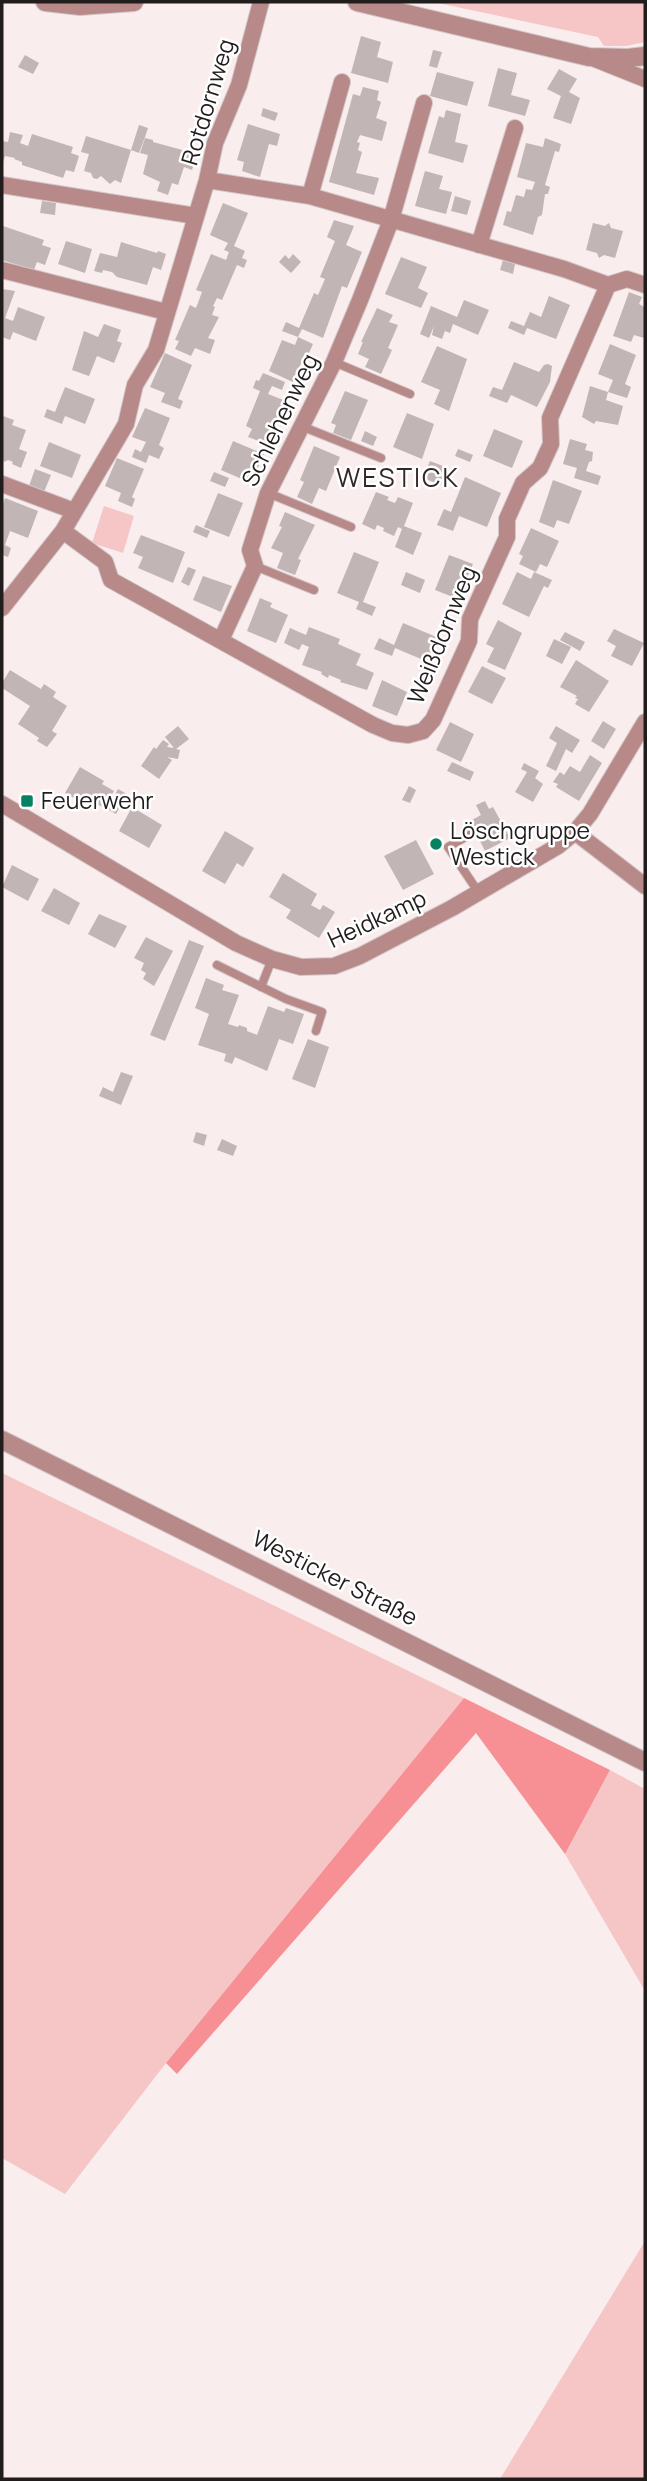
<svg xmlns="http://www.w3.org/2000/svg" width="647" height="2481" viewBox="0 0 647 2481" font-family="Manrope,sans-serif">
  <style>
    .green { fill: #f6c6c6 }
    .forest { fill: #f69094 }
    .building { fill: #c1b5b5 }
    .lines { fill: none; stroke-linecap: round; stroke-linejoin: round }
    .service-casing { stroke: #d3c8c8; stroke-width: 10 }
    .minor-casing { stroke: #d3c8c8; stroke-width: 18 }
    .tertiary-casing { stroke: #d3c8c8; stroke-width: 20 }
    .service { stroke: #b78989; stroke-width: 8 }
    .minor { stroke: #b78989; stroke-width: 16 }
    .tertiary { stroke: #b78989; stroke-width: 18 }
    .poi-dot { fill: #068263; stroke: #fefefe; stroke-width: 2.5 }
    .labels { text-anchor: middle; stroke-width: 5; stroke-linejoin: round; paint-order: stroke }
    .street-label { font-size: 23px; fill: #211d1d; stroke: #fefefe }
    .poi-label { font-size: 23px; fill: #211d1d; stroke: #fefefe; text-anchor: start }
    .quarter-label { font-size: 26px; letter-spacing: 2px; fill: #312727; stroke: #fefefe }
  </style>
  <rect width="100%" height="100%" fill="#faeded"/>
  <!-- green -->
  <path class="green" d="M433,2H645V42L626,46H604L598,37Z
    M104,506L134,516L123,553L92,543Z
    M2,1473L464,1698L166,2063L65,2194L2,2158Z
    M610,1770L645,1789V1991L565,1854Z
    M645,2241V2479H500Z"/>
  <!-- forest -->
  <path class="forest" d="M464,1698L610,1770L565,1854L476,1733L177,2074L166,2063Z"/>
  <!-- building -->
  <path class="building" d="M361,36L381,42L377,57L393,62L388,83L351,73Z
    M433,50L442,52L437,68L429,66Z
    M25,55L39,63L33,74L18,67Z
    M498,68L517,73L511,95L530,100L525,116L488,106Z
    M559,69L577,79L569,92L580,98L571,124L553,118L561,96L547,89Z
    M437,72L474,82L467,106L430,96Z
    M363,87L379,91L377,100L381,102L376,118L387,122L382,141L360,135L357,142L360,143L358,150L362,152L356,173L379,178L374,195L329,182L353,94L360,96Z
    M263,108L278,113L275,121L261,116Z
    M446,110L461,114L455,142L468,145L463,163L428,153L439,116L444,118Z
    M248,124L280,134L277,146L269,144L260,177L242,171L244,162L237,160Z
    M139,125L148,128L145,137L139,153L131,150L121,183L115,180L110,184L101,176L97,179L93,178L91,173L84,171L89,154L81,152L86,136L131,150Z
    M10,132L23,135L20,143L28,146L32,134L73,147L71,153L79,156L74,172L66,170L63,178L22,165V162L14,159L15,158L5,156L2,165V141L8,142Z
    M145,138L153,140V142L197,154L192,170L184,167L178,185L172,183L168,195L157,191L160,182L143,174L148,155L140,153Z
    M545,138L561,144L559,152L555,151L545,185L550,187L548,194H545L542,215L538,217L533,235L503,225L507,211L511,212L516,195L524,197L526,189L532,190L535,182L517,177L526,143L543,147Z
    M425,171L443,176L439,189L452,192L446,214L415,206Z
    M455,196L471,201L467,215L451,211Z
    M42,201L56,203L55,215L40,213Z
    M223,203L248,213L234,246L245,251L242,258L247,260L244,268L237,265L222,300L217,298L213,306L215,307L212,315L219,317L208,338L215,340L210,354L195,348L191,356L175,349L179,341L175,340L190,305L196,308L202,292L196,290L211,254L226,260L229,252L224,250L228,243L210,235Z
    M334,220L354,226L346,245L362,252L347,288L342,286L323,338L302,329L298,337L282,331L286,322L299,328L314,293L318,295L325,279L320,277L335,241L327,237Z
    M593,223L605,226L609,223L611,228L623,231L615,258L604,255L599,258L597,253L586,250Z
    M3,226L44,240L42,245L51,248L45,265L37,262L34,270L2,260Z
    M66,241L92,249L85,273L58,264Z
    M121,242L157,253L158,251L166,254L161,270L153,267L147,285L117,277L112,272L103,270L102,273L94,271L100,253L117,257Z
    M293,254L301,262L291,273L279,262L285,255L289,259Z
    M401,257L427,267L418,288L428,293L421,308L385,294Z
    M503,260L515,264L513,274L500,270Z
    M2,289L15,291L5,318L13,321L18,307L45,317L36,341L13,332L10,340L2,337Z
    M629,292L642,297L639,304L645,307V337L644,338L634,335L631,342L613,336Z
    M549,296L570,305L556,339L527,328L524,335L508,328L511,321L524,326L530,312L541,317Z
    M464,300L489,310L478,335L453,324L450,333L445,331L442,339L432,335L434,326L429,338L420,334L431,306L457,317Z
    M377,308L393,315L389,322L398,325L388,348L392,350L381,374L365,367L369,359L358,354L363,342H361Z
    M104,324L121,330L117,341L122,343L114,363L97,356L89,376L72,370L84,331L98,337Z
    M298,337L313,344L306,360L303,359L293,382L269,371L282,340L295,345Z
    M610,344L636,355L625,384L631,387L627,398L608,392L606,400L623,406L618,425L596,421L594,424L582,417L590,386L608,392L613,380L598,374Z
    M437,346L467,359L449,411L434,404L440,390L421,382Z
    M165,353L192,365L178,399L183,401L180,409L161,402L165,393L150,387Z
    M514,362L539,372L544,365L548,364L552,366L550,382L537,407L511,395L507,403L489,396L493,387L502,390Z
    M263,373L285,382L282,390L272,386L268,394L286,401L271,437L267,435L264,443L248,437L252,429L246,426L260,391L253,388L256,380L259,381Z
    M65,387L95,399L85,424L65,416L62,424L44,417L47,409L55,412Z
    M345,391L368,400L351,440L333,433L336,425L331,423Z
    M145,408L170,418L159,445L164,448L159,459L149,455L146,463L132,457L135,449L141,452L146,442L132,437Z
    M407,413L434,424L422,459L393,447Z
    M3,416L14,420L12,425L26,430L19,449L27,452L21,468L12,464L13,462L8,460L4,462L2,458Z
    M494,429L523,441L512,468L483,456Z
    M365,431L377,437L373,446L361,441Z
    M570,439L587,444L585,450L593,452L592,461L589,462L586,471L601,476L598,485L574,478L577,468L563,464Z
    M233,441L264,454L251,483L221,470Z
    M49,442L81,455L72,478L40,466Z
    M314,446L340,457L326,491L319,488L312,504L297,497L304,482L300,480Z
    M458,449L473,455L470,462L455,456Z
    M117,458L144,469L132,497L135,499L132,507L118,501L121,493L105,486Z
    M430,461L448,468L441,485L423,478Z
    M35,469L51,475L44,492L29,486Z
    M214,472L229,478L225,487L210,481Z
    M465,477L501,493L487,527L459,516L453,531L437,525L444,509L451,512Z
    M553,480L582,491L569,524L557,520L554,528L539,522Z
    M376,492L389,497L387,500L395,503L398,497L413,503L404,526L422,533L413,555L395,547L402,529L398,527L394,536L383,531L384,528L377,525L375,530L362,524Z
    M218,493L243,503L229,537L204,527Z
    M5,498L38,511L28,538L10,531L5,545L11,548L8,557L2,555V506Z
    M285,512L315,525L298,559L301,560L295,575L277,568L283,553L271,548L282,527L279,526Z
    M196,525L210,531L207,538L193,532Z
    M531,528L559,541L547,567L540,564L536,572L519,564L523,556L519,554Z
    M141,535L185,552L173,583L138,568L143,557L133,553Z
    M354,552L379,562L363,602L376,607L372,616L356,609L359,602L337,593Z
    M449,555L473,564L458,599L435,590Z
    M188,567L196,570L189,586L181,582Z
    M406,572L425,580L420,593L401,585Z
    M517,572L531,579L534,572L552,580L548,588L544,586L529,617L502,604Z
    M203,576L232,586L221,612L193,600Z
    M260,598L272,603L270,607L288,615L276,643L247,631Z
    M498,620L522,633L505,670L487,662L494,648L486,644Z
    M403,623L439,638L428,662L395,648L392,656L374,649L379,638L394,645Z
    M309,627L340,639L338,644L361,654L356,665L374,673L367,690L340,682L341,680L329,675L328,678L321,674L322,672L302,665L309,647L302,644L299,650L284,643L290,628L306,635Z
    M614,629L644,643L632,666L611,656L616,646L607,641Z
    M565,632L585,642L580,651L560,640Z
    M554,639L571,647L562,664L546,656Z
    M576,660L609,681L589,712L575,704L578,699L575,698L577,696L560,687Z
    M482,666L506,678L492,704L468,692Z
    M10,670L41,689L44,684L56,692L53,697L67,706L52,731L57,734L47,747L37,741L39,738L18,724L30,706L2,688V683Z
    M382,680L407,692L397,716L372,706Z
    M603,721L616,729L604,749L591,741Z
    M450,722L474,734L461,762L436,750Z
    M178,726L189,739L176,749L180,750L178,759L167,757L172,760L159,779L141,766L154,747L156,749L163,740L169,744L167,747L174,748L165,737Z
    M556,726L580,740L572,753L566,749L556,771L546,766L557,743L549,738Z
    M590,755L602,763L579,801L556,787L558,784L553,782L560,772L564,775L570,766L580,772Z
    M452,762L474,772L470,781L447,771Z
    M524,763L539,771L535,778L543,784L533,802L515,792L527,772L521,769Z
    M80,767L104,781L102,784L114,791L104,808L92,801L89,807L65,793Z
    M409,786L416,790L410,803L402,800Z
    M118,789L127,794L116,814L107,809Z
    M485,801L489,809L493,807L510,838L485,851L470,821L481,815L476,805Z
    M132,807L162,825L149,848L119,831Z
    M225,831L254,848L243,867L237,863L225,884L202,871Z
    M416,840L434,874L403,890L384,856Z
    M12,865L39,879L28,901L2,887Z
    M283,873L317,894L311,905L320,910L323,905L335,912L319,938L286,918L291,910L269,897Z
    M54,888L80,903L69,925L41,911Z
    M99,914L127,926L115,948L88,934Z
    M146,937L173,951L154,986L143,979L146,973L141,970L144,963L134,958Z
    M189,940L204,946L165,1041L150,1035Z
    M206,978L224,985L222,990L239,995L228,1024L238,1027L239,1025L247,1028V1031L257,1035L268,1006L284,1012L286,1008L304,1014L293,1044L279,1039L267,1071L235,1057L232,1064L224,1061L226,1054L198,1045L209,1014L195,1008Z
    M308,1039L329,1047L315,1088L292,1079Z
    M121,1072L133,1076L121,1105L99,1096L103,1087L113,1092Z
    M196,1132L207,1135L204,1146L193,1142Z
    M222,1139L237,1146L233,1156L217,1150Z"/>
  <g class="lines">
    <defs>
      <path id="service" d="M334,362L410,394
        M301,426L381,458
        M268,493L351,527
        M255,566L314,590
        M471,834L448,847L479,893
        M217,965L286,999L322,1012L316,1031
        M261,987L272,959"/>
      <path id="minor" d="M595,59L645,79
        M2,185L196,216
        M310,196L342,82
        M479,245L515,128
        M2,270L166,312
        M608,285L627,279L645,285
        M2,484L74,511
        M63,531L105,562L111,580L373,725L392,733L408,735L423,731L433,720L469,641L470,619L507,537V519L523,483L540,468L551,444L550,418L608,285L564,269L310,196L207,180
        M2,608L63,531L126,424L135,385L156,350L207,180L215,143L239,85L261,2
        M221,640L255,566L250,550L268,493L334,362L360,300L391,220L424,103
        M2,804L236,943L272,959L301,967L334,966L360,956L452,908L558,846L575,832L590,814L645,722
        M575,832L645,886"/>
      <path id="tertiary" d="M45,2L80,6L134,2
        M357,2L589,57L628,58L645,56
        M2,1440L645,1762"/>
    </defs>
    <!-- service casing -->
    <use href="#service" class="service-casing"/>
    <!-- minor casing -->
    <use href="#minor" class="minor-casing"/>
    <!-- tertiary casing -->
    <use href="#tertiary" class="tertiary-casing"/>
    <!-- service -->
    <use href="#service" class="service"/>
    <!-- minor -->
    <use href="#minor" class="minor"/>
    <!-- tertiary -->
    <use href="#tertiary" class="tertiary"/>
  </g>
  <!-- markers -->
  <g class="poi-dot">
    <rect x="20" y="794" width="14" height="14" rx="3.5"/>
    <circle cx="436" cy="844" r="7"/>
  </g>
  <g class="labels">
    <!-- street labels -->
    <g class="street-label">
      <text transform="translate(208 102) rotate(-73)" y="8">Rotdornweg</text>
      <text transform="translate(280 420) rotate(-64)" y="8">Schlehenweg</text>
      <text transform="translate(442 635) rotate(-68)" y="8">Weißdornweg</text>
      <text transform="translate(377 919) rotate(-25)" y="8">Heidkamp</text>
      <text transform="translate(335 1578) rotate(27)" y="8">Westicker Straße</text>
    </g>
    <!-- poi labels -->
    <g class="poi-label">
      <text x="41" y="809">Feuerwehr</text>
      <text x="450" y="839">Löschgruppe<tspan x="450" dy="26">Westick</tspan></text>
    </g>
    <!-- quarter labels -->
    <g class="quarter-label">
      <text x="398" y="487">WESTICK</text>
    </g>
  </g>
  <!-- border -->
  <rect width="647" height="2481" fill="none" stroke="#211d1d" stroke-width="7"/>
</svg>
